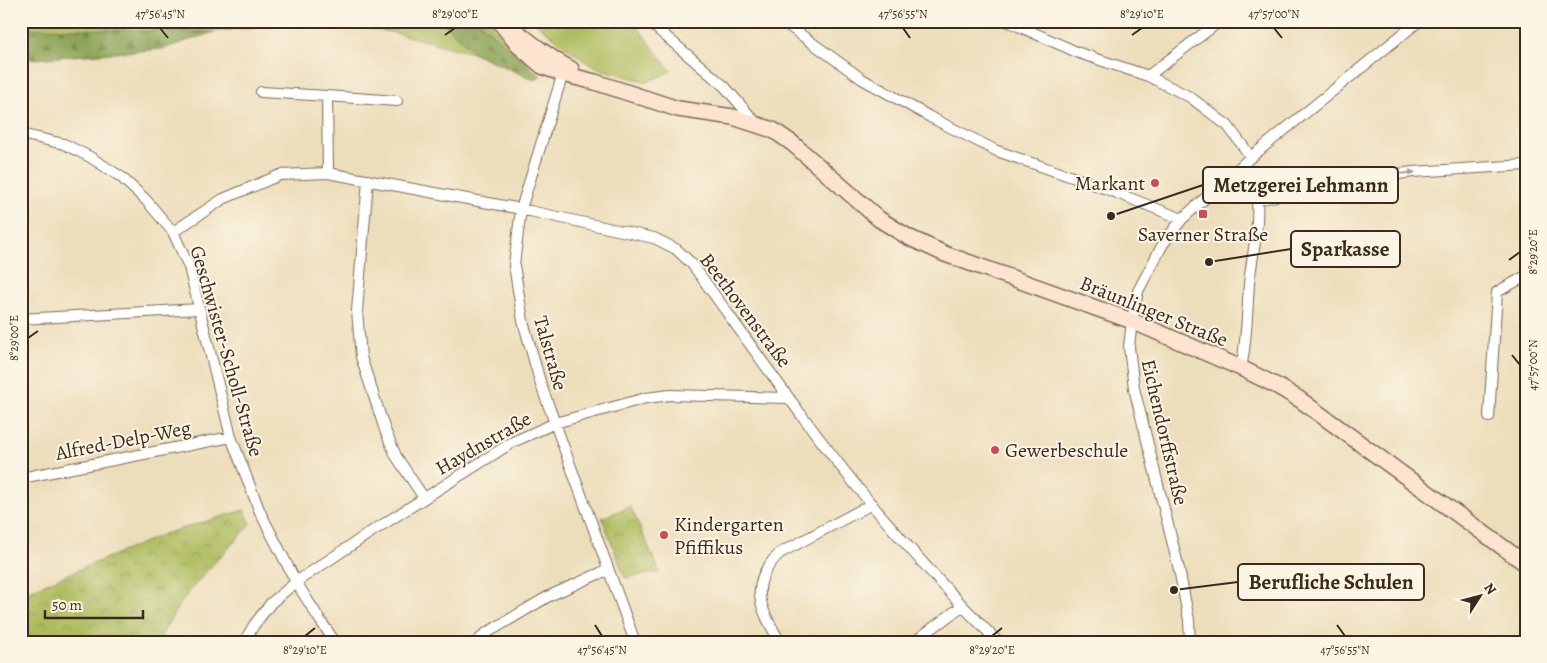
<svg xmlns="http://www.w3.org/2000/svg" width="1547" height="663" viewBox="0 0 1547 663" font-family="Alegreya,serif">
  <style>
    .grass { fill: #adbb5d; stroke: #74723e }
    .forest { fill: url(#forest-firs); stroke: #626639 }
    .park { fill: url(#park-crowns); stroke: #74723e }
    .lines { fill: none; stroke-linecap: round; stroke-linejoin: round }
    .minor-casing { stroke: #796955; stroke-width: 12 }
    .secondary-casing { stroke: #796955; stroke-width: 18 }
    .minor { stroke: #fff; stroke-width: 10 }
    .secondary { stroke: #fde4d0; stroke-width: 15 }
    .oneway { fill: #a79f9a }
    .ticks { fill: none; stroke: #3b2a1e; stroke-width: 2 }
    .poi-dot { fill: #d1495b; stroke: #fcf5e5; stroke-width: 2 }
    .labels { text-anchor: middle; stroke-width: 4; stroke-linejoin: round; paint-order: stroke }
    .poi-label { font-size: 20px; fill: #3b2a1e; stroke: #fcf5e5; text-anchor: start }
    .street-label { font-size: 20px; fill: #3b2a1e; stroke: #fcf5e5 }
    .leader { fill: none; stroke: #3b2a1e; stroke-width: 2 }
    .callout-dot { fill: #3b2a1e; stroke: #fcf5e5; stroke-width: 2 }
    .callout { fill: #fcf5e5; stroke: #3b2a1e; stroke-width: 2 }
    .callout-label { font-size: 21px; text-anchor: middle; font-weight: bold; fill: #3b2a1e }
    .neatline { fill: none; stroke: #3b2a1e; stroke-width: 2 }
    .ticks-label { font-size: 12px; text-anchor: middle; fill: #3b2a1e }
  </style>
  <defs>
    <pattern id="forest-firs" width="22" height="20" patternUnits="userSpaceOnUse" patternTransform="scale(1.25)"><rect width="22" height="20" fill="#8aa354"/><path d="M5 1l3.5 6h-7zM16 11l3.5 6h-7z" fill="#728545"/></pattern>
    <pattern id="park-crowns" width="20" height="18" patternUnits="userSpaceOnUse" patternTransform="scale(1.25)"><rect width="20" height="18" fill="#adbb5d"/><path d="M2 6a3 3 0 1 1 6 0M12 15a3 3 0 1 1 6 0" fill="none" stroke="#8e984c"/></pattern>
  </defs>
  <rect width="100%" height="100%" fill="#fcf5e5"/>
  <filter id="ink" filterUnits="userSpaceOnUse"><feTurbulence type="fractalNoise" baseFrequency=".02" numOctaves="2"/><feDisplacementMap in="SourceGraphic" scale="10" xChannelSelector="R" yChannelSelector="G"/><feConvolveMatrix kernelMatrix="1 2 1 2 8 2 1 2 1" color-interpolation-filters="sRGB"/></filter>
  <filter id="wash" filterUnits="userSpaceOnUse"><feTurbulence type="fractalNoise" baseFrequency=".0096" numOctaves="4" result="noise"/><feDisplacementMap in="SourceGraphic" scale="20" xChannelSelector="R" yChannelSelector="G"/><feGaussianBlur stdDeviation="1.12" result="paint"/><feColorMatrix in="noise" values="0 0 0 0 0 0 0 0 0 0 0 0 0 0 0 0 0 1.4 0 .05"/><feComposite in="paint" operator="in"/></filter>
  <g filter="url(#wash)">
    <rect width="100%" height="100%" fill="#eddebb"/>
    <!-- grass -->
    <path class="grass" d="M21,21H305L214,32L21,28Z
      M322,21H441L476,54L391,32Z
      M478,21H488L502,37L528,60L526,64Z
      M533,21H633L671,71L647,82L600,69L583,60Z"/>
    <!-- forest -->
    <path class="forest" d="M441,21H478L541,76L534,80L476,54Z
      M21,28L214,32L163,49L21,60Z"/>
    <!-- park -->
    <path class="park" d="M630,506L660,572L625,578L602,518Z
      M244,510L251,524C218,560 178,596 159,642H21V594L164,534Z"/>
  </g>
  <g filter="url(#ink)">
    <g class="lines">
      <defs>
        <path id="minor" d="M648,21L725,87L756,123
          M782,21L862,79L930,117L997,151L1107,189L1182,219
          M1007,21L1079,53L1148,76L1190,97L1228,126L1251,157
          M564,70L521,209L514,265L523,321L541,385L635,642
          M1148,76L1220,21
          M261,92L327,96L328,173
          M327,96L397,101
          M21,134L64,144L90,157L121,177L146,200L173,232L189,267L231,437L260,512L296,582L320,620L335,642
          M368,180L357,311L361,357L385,430L396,456L424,498
          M1225,181L1257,200L1343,182L1413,172L1526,165
          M173,232L223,199L280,175L328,173L516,208L654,238L676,249L692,264C751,345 808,428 872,505C912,552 954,598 998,642
          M21,319L199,309
          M1241,368C1247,340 1247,312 1249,284C1252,256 1259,229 1257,200
          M1489,417L1497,292L1522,278H1526
          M21,478L231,437
          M244,642L254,625L271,603L296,582L371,532L513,442L555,423L646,398L670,395L789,398
          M477,642L485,634L549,596L607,570
          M780,642C760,608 747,584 780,553L872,504
          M914,642L962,606
          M1190,642L1189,620L1179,569L1134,388L1129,347L1132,321L1138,291L1163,244L1182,219L1251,157L1419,21
          M1524,642L1526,641"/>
        <path id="secondary" d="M499,21L518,45L542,66L563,74L595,82L678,109L733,117L773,130L792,143L879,219L908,237L945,254L1132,321L1241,368L1279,387L1299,399L1526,564
          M512,28C531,43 550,58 571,69"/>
      </defs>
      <!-- minor casing -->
      <use href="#minor" class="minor-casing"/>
      <!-- secondary casing -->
      <use href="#secondary" class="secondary-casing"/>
      <!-- minor -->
      <use href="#minor" class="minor"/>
      <!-- secondary -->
      <use href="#secondary" class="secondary"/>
    </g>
    <!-- one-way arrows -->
    <defs><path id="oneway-solid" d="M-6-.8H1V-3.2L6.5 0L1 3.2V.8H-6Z" transform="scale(1.25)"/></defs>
    <use class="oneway" href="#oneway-solid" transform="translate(1408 173) rotate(-7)"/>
  </g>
  <!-- ticks -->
  <path class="ticks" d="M160,28L168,38M903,28L910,38M1274,28L1282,38M445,35L455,28M1132,35L1142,28M1509,260L1520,252M28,338L38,331M1512,355L1520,365M595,625L602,636M1337,625L1345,636M305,636L315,628M992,636L1002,628"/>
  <!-- markers -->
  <g class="poi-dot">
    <circle cx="1155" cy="183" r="5"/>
    <rect x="1198" y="209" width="10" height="10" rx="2.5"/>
    <circle cx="995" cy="450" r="5"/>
    <circle cx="664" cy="535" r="5"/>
  </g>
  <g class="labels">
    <!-- poi labels -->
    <g class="poi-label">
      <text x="1145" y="190" text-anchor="end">Markant</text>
      <text x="1203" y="241" text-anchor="middle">Saverner Straße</text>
      <text x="1005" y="457">Gewerbeschule</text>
      <text x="674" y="531">Kindergarten<tspan x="674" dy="23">Pfiffikus</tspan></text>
    </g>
    <!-- street labels -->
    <g class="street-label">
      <text transform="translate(746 310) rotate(53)" y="7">Beethovenstraße</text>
      <text transform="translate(1154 311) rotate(22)" y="7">Bräunlinger Straße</text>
      <text transform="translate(227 351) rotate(74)" y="7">Geschwister-Scholl-Straße</text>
      <text transform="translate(551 353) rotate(74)" y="7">Talstraße</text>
      <text transform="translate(1165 432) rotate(77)" y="7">Eichendorffstraße</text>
      <text transform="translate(123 440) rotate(-11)" y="7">Alfred-Delp-Weg</text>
      <text transform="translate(483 443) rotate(-30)" y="7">Haydnstraße</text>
    </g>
  </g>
  <!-- callouts -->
  <path class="leader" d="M1111 216L1203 185M1209 262L1291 249M1174 590L1238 582"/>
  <g class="callout-dot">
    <circle cx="1111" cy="216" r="5"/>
    <circle cx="1209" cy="262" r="5"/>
    <circle cx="1174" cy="590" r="5"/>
  </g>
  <g class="callout">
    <rect x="1203" y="167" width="195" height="36" rx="5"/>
    <rect x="1291" y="231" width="109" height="36" rx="5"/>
    <rect x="1238" y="564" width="186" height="36" rx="5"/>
  </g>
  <g class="callout-label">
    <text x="1301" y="192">Metzgerei Lehmann</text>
    <text x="1345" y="256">Sparkasse</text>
    <text x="1331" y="589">Berufliche Schulen</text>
  </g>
  <!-- margin -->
  <rect width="1547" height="663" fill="none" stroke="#fcf5e5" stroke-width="55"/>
  <!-- north arrow -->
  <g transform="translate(1480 596) rotate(54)" stroke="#fcf5e5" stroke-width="4" paint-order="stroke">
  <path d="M0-4L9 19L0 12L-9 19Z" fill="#3b2a1e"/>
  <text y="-8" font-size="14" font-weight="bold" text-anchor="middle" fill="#3b2a1e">N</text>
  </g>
  <!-- scale -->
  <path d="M45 610v8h98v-8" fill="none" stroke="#3b2a1e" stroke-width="2.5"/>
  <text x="52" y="610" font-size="15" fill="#3b2a1e" stroke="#fcf5e5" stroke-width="4" paint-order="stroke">50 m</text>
  <rect x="28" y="28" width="1492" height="608" class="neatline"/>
  <g class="ticks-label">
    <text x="160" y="18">47°56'45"N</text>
    <text x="455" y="18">8°29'00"E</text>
    <text x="903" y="18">47°56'55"N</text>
    <text x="1142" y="18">8°29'10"E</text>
    <text x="1274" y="18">47°57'00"N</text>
    <text transform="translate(1533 252) rotate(-90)" y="4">8°29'20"E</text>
    <text transform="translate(14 338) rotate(-90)" y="4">8°29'00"E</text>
    <text transform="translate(1533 365) rotate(-90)" y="4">47°57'00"N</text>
    <text x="305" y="654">8°29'10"E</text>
    <text x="602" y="654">47°56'45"N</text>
    <text x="992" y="654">8°29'20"E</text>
    <text x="1345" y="654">47°56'55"N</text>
  </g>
</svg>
